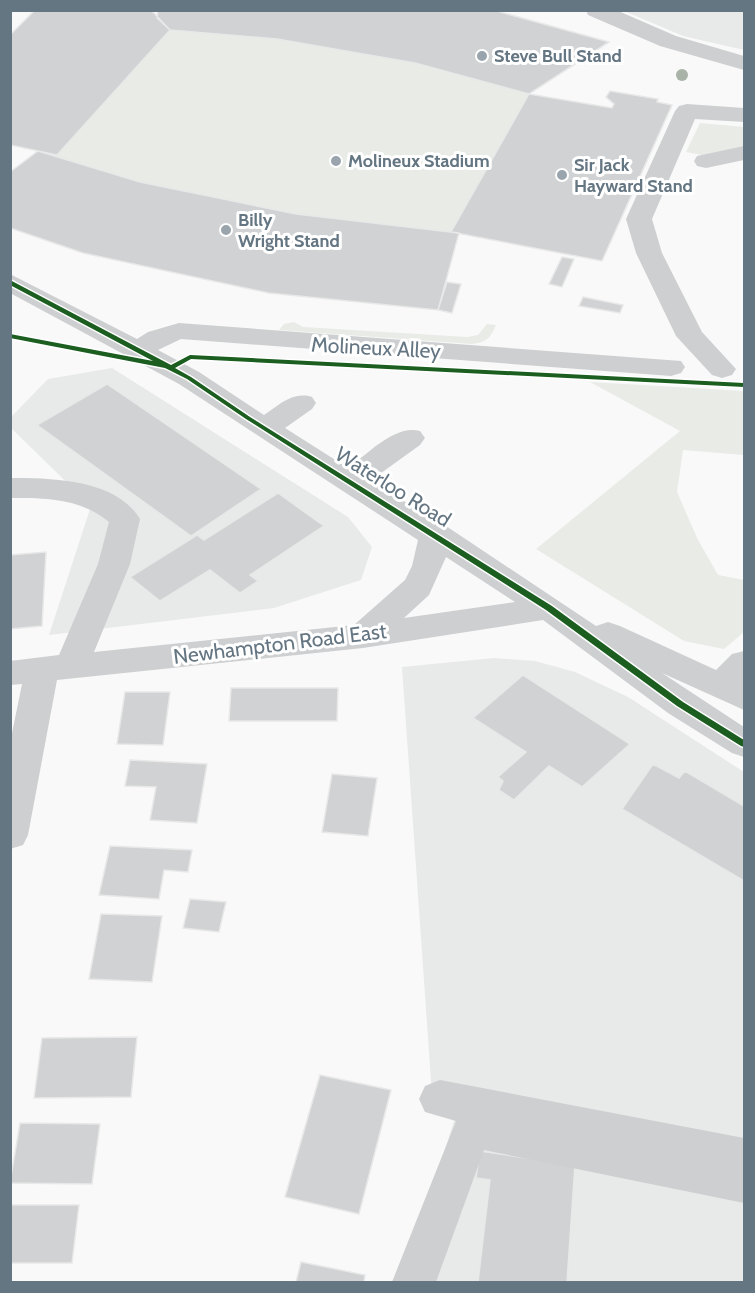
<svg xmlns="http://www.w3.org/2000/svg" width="755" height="1293" viewBox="0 0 755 1293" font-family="Cabin,sans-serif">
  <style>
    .built { fill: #e8e9e9 }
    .green { fill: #e8ebe6 }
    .building { fill: #d0d2d3; stroke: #e8e8e8; stroke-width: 1.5 }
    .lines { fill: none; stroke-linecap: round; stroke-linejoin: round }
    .minor { fill: #cecfd0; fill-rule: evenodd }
    .cycleway-casing { stroke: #fff; stroke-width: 3 }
    .cycleway { fill: #1b5e20; fill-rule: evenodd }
    .tree { fill: #a9b3a7 }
    .poi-dot { fill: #99a4ac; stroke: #fff; stroke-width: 2 }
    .labels { text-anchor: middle; stroke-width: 6; stroke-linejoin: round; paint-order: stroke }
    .far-poi-label { font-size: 18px; font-weight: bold; fill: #657683; stroke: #fff; text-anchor: start }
    .street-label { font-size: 21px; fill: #657683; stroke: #fff }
  </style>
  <rect width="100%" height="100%" fill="#f9f9f9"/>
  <!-- built -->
  <path class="built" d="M624,11H744V50L683,36Z
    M112,368L348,517L372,547L361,580L274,608L49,635L91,506L11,428L10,418L48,379Z
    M494,658L535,661L575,672L628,697L744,772V1282H404L456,1114L433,1109L402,667Z"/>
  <!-- green -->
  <path class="green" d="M158,10L493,11L609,42L530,94L611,108L614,104L606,97L610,91L658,99L657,102L672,105L602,261L459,233L438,310L269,293L83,253L11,228V172L37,151L11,145V35L157,17Z
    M700,123L744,127V147L702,155L686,152Z
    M294,322L303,327L467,337L478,335L487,324L496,325C490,339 486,342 472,344L279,330L284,324Z
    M590,382L743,391L744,455L683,450L677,492L698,540L718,575L744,580V632L724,649L684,641L536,549L680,431Z"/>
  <!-- building -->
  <path class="building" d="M35,10H151L170,30L57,155L10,145V35Z
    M158,10H493L609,42L529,94L415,63L277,39L170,30L157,18Z
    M610,91L658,99L657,102L672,105L602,261L451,232L529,94L612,108L614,104L606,97Z
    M38,151L140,182L296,214L459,233L438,310L269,293L83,253L10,228V172Z
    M562,257L574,259L562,287L549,284Z
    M447,282L461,284L452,313L438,310Z
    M583,297L623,305L620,313L579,306Z
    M107,384L261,489L191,536L37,425Z
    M278,493L324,526L250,575L258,581L240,593L210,570L160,601L130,577L197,535L204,540Z
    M46,552L42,626L10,629V555Z
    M523,675L630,744L582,787L549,766L514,800L499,790L503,781L498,777L526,752L473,718Z
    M231,688H338L337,721H229Z
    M125,692H170L163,745L117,744Z
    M130,760L207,764L197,823L150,820L156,787L125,786Z
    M653,764L679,778L685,771L744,806V881L622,809Z
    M332,774L377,778L368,836L322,832Z
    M110,846L192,850L188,872L164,870L159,899L99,895Z
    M190,899L226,902L219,932L183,928Z
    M101,914L162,916L152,982L89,979Z
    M137,1037L131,1097L34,1098L42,1038Z
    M320,1075L391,1090L359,1214L285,1197Z
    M20,1123L100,1124L92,1184L10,1183Z
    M480,1151L575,1165L567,1282H478L490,1180L476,1178Z
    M10,1205H79L72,1263H10Z
    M301,1262L365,1275L364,1282H296Z"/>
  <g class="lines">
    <!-- minor -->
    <path class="minor" d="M586,10H616L676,36L744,56V70L660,46L588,15Z
      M687,104L744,108V122L695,119L652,219L662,253L702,332L736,369L732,375L722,378L712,375L676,336L636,253L626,219L675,111L679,106Z
      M744,146V160L706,168L697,166L694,161L697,156Z
      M10,274L137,339L148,332L179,323L681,361L685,367L681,373L671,376L181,339L158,350L199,372L264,415C279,405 293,391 312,397L316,403L312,409L285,428L348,468C368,454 395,424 420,431L425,438L420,445L370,481L446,526L596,626L608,622L620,626L716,670L732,654L744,651V710L662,673L744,727V757L732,753L668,713L543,620L363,648L57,680L28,835L23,845L10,849V743L22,684L10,685V661L59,655L98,564L109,522C80,498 46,498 10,498V478C52,478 116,479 140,519L130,564L94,652L354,625L405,580L412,566L418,540L179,384L10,293ZM446,557L515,602L404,618L429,595Z
      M440,1080L744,1138V1203L484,1150L436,1282H392L456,1121L425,1112L419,1099L425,1086Z"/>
    <defs>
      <path id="cycleway" d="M10,280L171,365L190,355L744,383V387L191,359L175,368L191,377L250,417L552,606L683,702L744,740V747L741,746L677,706L546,610L246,419L187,379L165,368L10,338V334L153,361L10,285Z"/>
    </defs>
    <!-- cycleway casing -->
    <use href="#cycleway" class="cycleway-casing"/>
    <!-- cycleway -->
    <use href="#cycleway" class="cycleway"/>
  </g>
  <!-- trees -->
  <circle class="tree" cx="682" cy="75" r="6"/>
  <!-- markers -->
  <g class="poi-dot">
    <circle cx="482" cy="56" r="6"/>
    <circle cx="336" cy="161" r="6"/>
    <circle cx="562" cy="175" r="6"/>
    <circle cx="226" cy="230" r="6"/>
  </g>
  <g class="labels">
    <!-- far-poi labels -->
    <g class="far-poi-label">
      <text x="494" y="62">Steve Bull Stand</text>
      <text x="348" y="167">Molineux Stadium</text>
      <text x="574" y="171">Sir Jack<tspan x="574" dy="21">Hayward Stand</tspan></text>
      <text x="238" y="226">Billy<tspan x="238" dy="21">Wright Stand</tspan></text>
    </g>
    <!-- street labels -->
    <g class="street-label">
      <text transform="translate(376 348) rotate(3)" y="7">Molineux Alley</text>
      <text transform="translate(393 487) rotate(32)" y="7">Waterloo Road</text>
      <text transform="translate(280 644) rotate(-7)" y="7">Newhampton Road East</text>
    </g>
  </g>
  <!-- border -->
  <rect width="755" height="1293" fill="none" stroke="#657683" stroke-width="24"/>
</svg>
